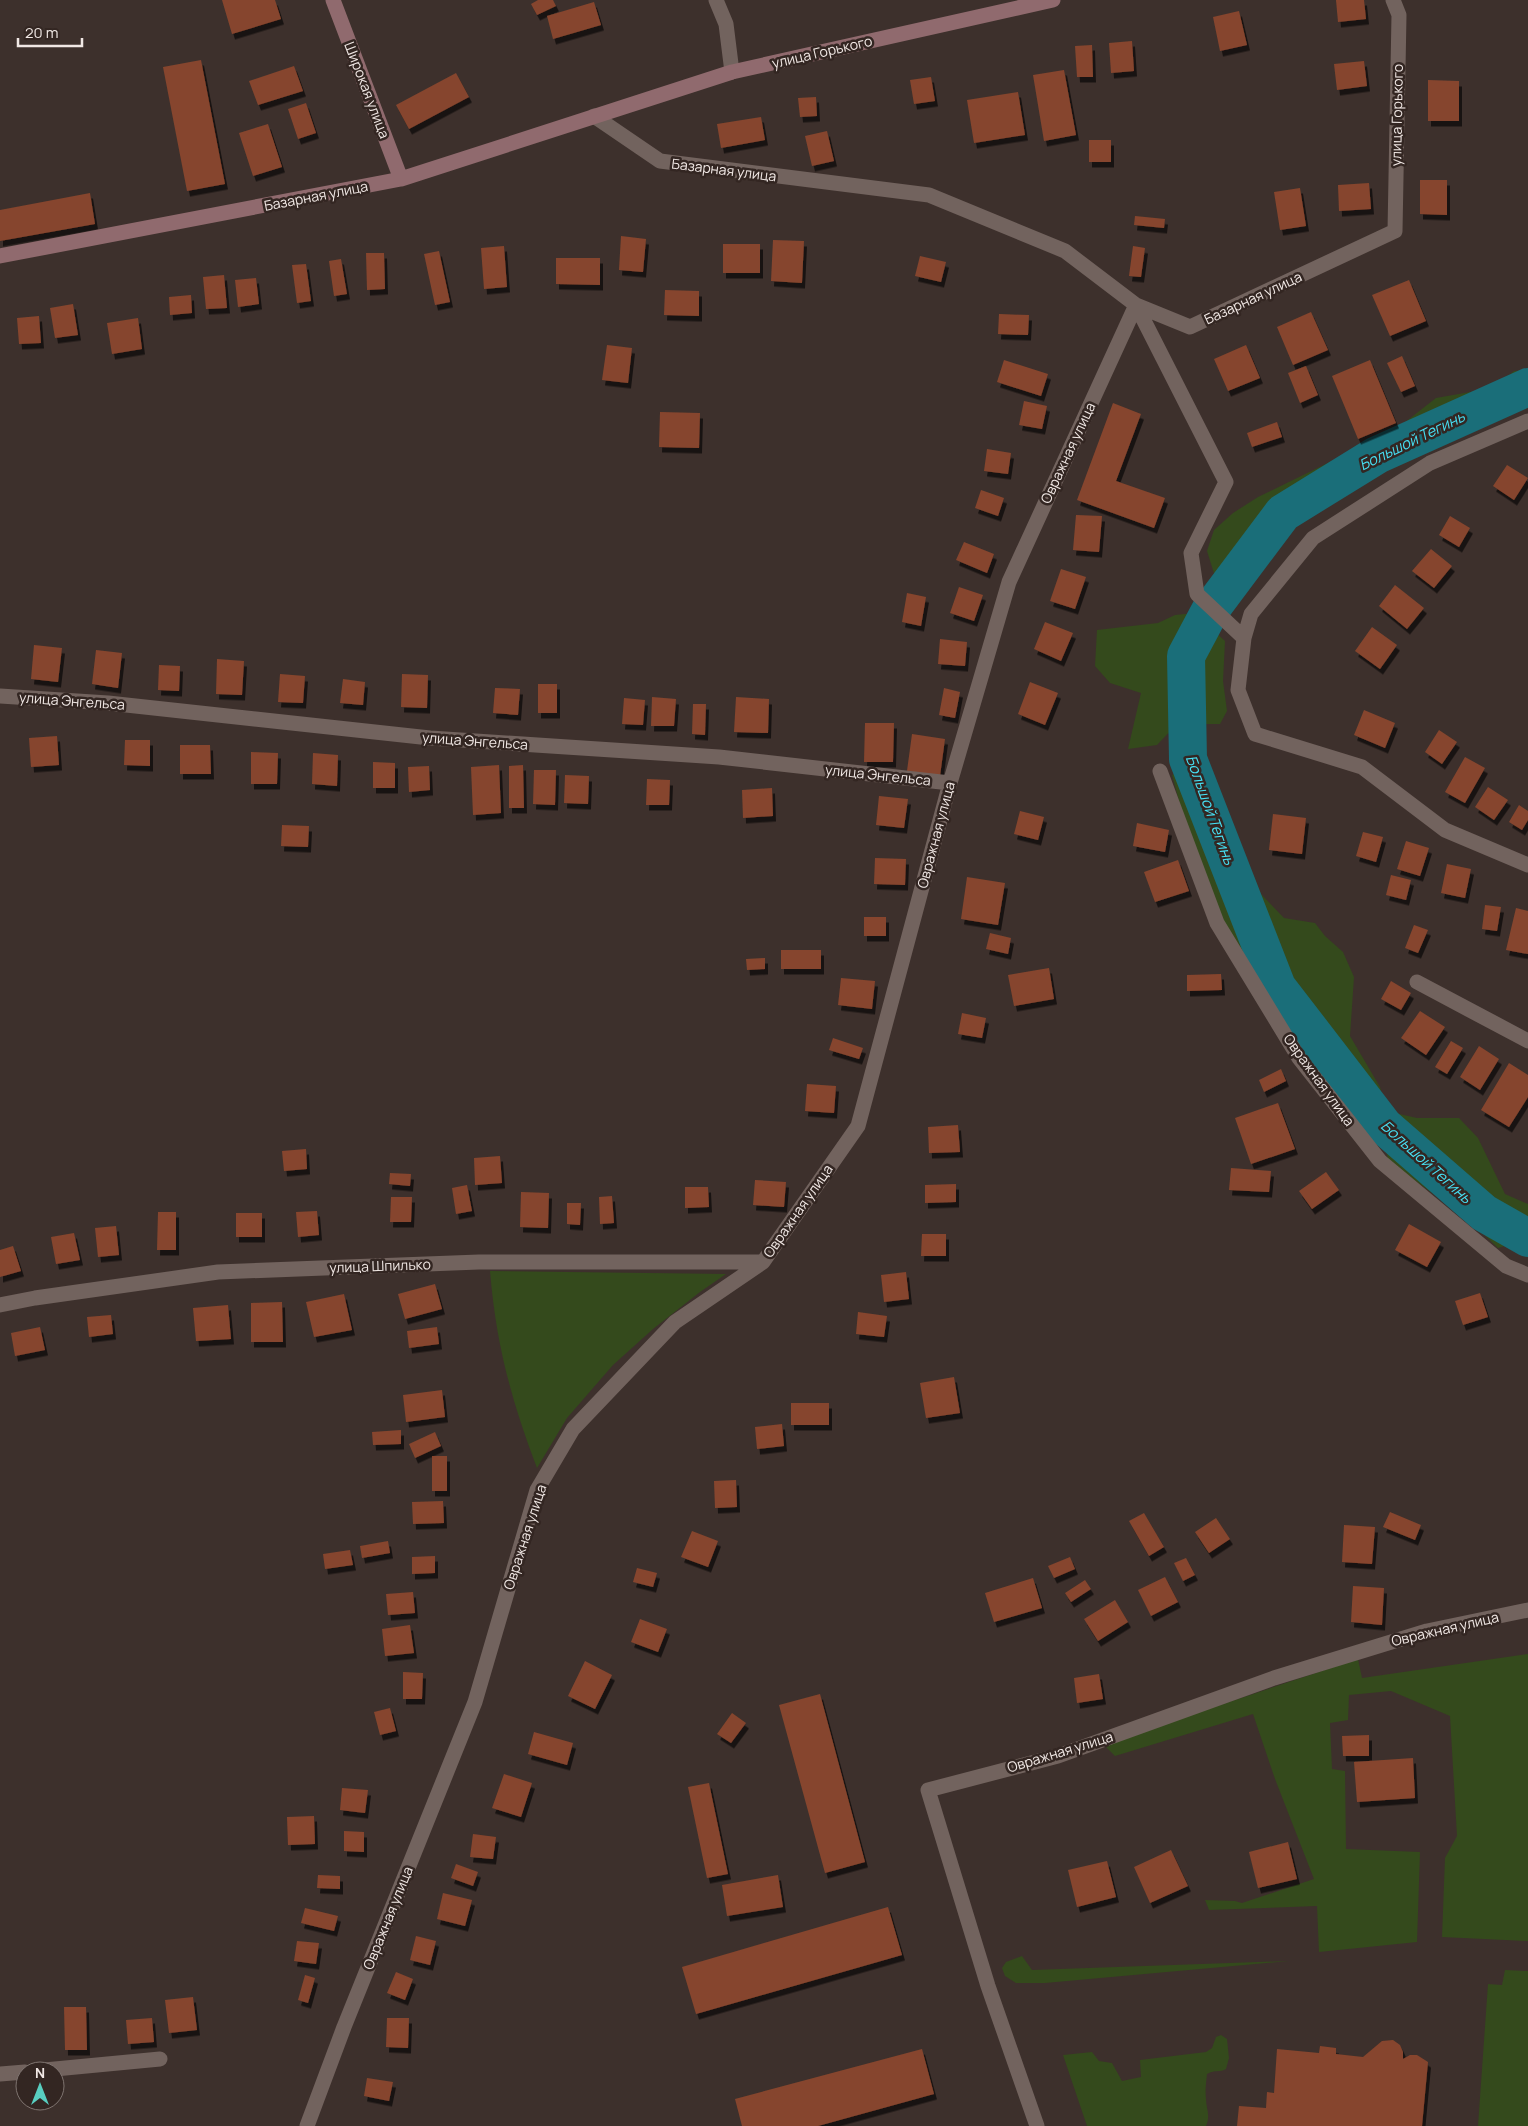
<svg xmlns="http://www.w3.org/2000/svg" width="1528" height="2126" viewBox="0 0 1528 2126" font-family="Manrope,sans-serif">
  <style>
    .green { fill: #344a1c }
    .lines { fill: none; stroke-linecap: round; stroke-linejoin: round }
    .river { stroke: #1a6e79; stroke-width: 38 }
    .building { fill: #86452d; filter: url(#shadow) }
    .street { stroke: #72635e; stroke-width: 15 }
    .secondary { stroke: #906a6e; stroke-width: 15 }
    .labels { text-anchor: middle; stroke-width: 5; stroke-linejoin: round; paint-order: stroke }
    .street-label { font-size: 14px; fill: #f1e8e5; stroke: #332622 }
    .water-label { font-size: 15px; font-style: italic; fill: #47e0f4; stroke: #332622 }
  </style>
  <defs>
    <filter id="shadow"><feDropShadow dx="3" dy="5.5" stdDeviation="0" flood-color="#0009"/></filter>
  </defs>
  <rect width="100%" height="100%" fill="#3d302c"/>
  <!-- green -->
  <path class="green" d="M1528,370V407L1447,440L1407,462L1375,473L1336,496L1285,532L1259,566L1217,583L1207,551L1214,530L1233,513L1258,497L1395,430L1436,398L1493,388L1514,371Z
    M1195,613L1225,641L1223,681L1227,711L1220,724H1204L1195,709L1179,722L1157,745L1128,749L1141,693L1110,683L1095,666L1097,630L1158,623L1175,615Z
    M1187,770L1197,799L1224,803L1261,894L1284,918L1315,923L1325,936L1343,952L1354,977L1350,1036L1380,1087L1385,1105L1350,1101L1336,1091L1292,1032L1218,913L1181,808L1172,775Z
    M1395,1113L1417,1118H1459L1478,1138L1505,1194L1528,1204V1249L1518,1242L1498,1248L1468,1219L1388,1161L1385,1141Z
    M490,1271L726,1274L700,1292L653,1329L613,1365L567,1418L537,1468C511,1399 496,1344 490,1271Z
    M1528,1654V1941L1442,1937L1445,1858L1457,1836L1450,1716L1391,1691L1349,1695L1348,1720L1330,1723L1332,1769L1345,1771L1346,1849L1420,1852L1417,1942L1319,1952L1317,1906L1209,1910L1205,1900L1235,1901L1242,1903L1314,1879L1275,1779L1253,1714L1115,1756L1103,1744L1358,1659L1362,1678Z
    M1022,1956L1032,1970L1289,1961L1045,1983H1016L1005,1976L1002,1968L1006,1962Z
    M1505,1970L1528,1971V2126H1478L1488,1984L1502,1985Z
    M1221,2035L1227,2039L1229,2058L1226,2069C1219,2073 1216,2069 1207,2074C1206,2083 1205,2091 1206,2099C1206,2109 1211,2115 1206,2126H1087L1063,2055L1092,2052L1099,2061L1112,2063L1122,2081L1141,2077L1140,2060L1206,2052L1212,2048L1216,2037Z"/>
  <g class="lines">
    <!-- river -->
    <path class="river" d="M1528,387L1377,455L1283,513L1211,609L1186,656L1188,759L1277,987L1384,1126L1484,1213L1528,1238"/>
  </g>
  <!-- building -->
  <path class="building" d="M222,0H275L281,19L232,34Z
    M538,0H553L556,6L537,15L531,4Z
    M1336,0H1364L1366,19L1338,22Z
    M594,2L601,25L553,39L547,16Z
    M1239,11L1247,45L1220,51L1213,17Z
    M1132,41L1134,71L1111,73L1109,43Z
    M1092,45L1093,77H1077L1075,46Z
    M201,60L225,184L187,191L163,67Z
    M1364,61L1367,86L1337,90L1334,64Z
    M294,66L303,91L258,105L249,81Z
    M1064,70L1076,135L1044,141L1033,75Z
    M456,73L469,97L409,129L396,105Z
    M931,77L935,101L914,104L910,80Z
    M1428,80L1459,81V121H1428Z
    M1018,92L1025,135L974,143L967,100Z
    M816,97L817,116L800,117L798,98Z
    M306,103L316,133L298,139L288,109Z
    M761,117L765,140L721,148L717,124Z
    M268,124L282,167L253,176L239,133Z
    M827,131L834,161L812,166L805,136Z
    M1089,140H1111V162H1089Z
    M1420,180H1447V215L1420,214Z
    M1369,183L1371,209L1339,211L1338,185Z
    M1300,188L1306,226L1280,230L1274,192Z
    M90,193L95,224L0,241V210Z
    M1135,216L1165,219L1164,228L1134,225Z
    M621,236L646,239L643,272L619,270Z
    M773,240L804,241L802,283L771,281Z
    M723,244H760V273H723Z
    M504,246L507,287L484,289L481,248Z
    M1133,246L1145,248L1141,277L1129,276Z
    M439,251L450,302L435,305L424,254Z
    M366,253H384L385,289L367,290Z
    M920,256L946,262L941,282L915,276Z
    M556,258H600V285L556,284Z
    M341,259L347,294L334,296L329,261Z
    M306,264L311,301L297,303L292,265Z
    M224,275L227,308L206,309L203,277Z
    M256,278L259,304L238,307L235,280Z
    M1409,280L1426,321L1390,336L1372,295Z
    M665,290L699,291V316L664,315Z
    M191,295L192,313L170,315L169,297Z
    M73,304L78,335L55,338L50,308Z
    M1311,312L1328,350L1293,365L1277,327Z
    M999,314L1029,315L1028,335L998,334Z
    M39,316L41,343L19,344L17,318Z
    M138,318L142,349L112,354L107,323Z
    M607,345L632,348L628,383L602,380Z
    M1246,345L1260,378L1228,391L1214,359Z
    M1402,356L1415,386L1401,392L1387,363Z
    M1004,360L1048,374L1041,396L997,382Z
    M1370,360L1396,423L1358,439L1332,376Z
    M1306,366L1318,395L1300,403L1288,373Z
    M1024,401L1047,406L1042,429L1019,425Z
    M1113,403L1141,414L1116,481L1165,498L1154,528L1077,500Z
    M660,412L700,413L699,448L659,447Z
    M1277,422L1282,437L1252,447L1247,433Z
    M987,449L1011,453L1008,474L984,471Z
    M1507,465L1528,478L1514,500L1493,486Z
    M981,490L1004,498L998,516L975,508Z
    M1076,515L1102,516L1099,552L1073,550Z
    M1450,516L1470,528L1459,547L1439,535Z
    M964,542L994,554L987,573L956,560Z
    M1431,549L1452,566L1434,588L1412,571Z
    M1061,569L1086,577L1075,609L1050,601Z
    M1395,585L1424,608L1407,629L1379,606Z
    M959,587L983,595L974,621L950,613Z
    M907,593L926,597L921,626L902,622Z
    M1045,622L1073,633L1061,661L1034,649Z
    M1372,627L1397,645L1380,669L1355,651Z
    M940,639L967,642L965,666L938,664Z
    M34,645L62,648L58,682L31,679Z
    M96,650L122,653L118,688L92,684Z
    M217,659L244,661L242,695L216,694Z
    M159,665L180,666L179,691L158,690Z
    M280,674L305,676L303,703L278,702Z
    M402,674L428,675L427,708L401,707Z
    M343,679L365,682L363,705L340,703Z
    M1030,682L1058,693L1045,725L1018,714Z
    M538,684H557V713H538Z
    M495,688L520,689L518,715L493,713Z
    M944,688L960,692L955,718L939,715Z
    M652,697L676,699L674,726H651Z
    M736,697L769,699L768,733L734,732Z
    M624,698L645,700L643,725L622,724Z
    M693,704H706L705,735L692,734Z
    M1364,710L1395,723L1385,748L1354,735Z
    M865,723H894L893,762H864Z
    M1439,730L1457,742L1442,764L1425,752Z
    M912,734L945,739L940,776L907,771Z
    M57,736L59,765L31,767L29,738Z
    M125,740H150V766L124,765Z
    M180,745H210L211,774H180Z
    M251,752L278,753L277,784H251Z
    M313,753L338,755L337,786L312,784Z
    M1465,757L1485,768L1465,803L1445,792Z
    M373,762L395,763V788H373Z
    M499,765L501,813L473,815L471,767Z
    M523,765L524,808H509V766Z
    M429,766L430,790L409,792L408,767Z
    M534,770H556L555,805L533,804Z
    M565,775L589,776L588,804L564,803Z
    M647,779L670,780L669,805H646Z
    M1488,787L1508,800L1494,820L1475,807Z
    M772,788L773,816L743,818L742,790Z
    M879,796L908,799L904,828L876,825Z
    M1519,805L1528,811V820L1522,830L1509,822Z
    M1020,811L1044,817L1038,840L1014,834Z
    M1273,814L1306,818L1302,854L1269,850Z
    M1137,823L1169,830L1165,852L1133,846Z
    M282,825L309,826L308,847L281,846Z
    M1363,832L1383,837L1376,862L1356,856Z
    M1406,841L1429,848L1420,876L1397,869Z
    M875,858L906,859L905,885L874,884Z
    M1178,860L1189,891L1155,902L1144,872Z
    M1447,864L1471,869L1465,898L1441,893Z
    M1391,875L1411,880L1406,900L1386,895Z
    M967,877L1005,883L998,925L961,919Z
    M1485,905L1501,907L1497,931L1482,929Z
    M1516,908L1528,911V954L1506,950Z
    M864,917H886V936H864Z
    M1414,925L1428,930L1418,953L1405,948Z
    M990,933L1011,938L1008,954L986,949Z
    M781,950H821V969H781Z
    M765,958V969L747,970L746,959Z
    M1049,968L1054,999L1014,1006L1008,975Z
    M1221,974L1222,990L1187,991V975Z
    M841,978L875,981L872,1009L838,1005Z
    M1391,981L1411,993L1401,1010L1381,999Z
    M1420,1011L1445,1027L1426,1055L1401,1038Z
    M962,1013L986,1018L982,1038L958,1034Z
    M833,1038L863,1048L859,1059L829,1050Z
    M1451,1041L1463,1048L1447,1074L1435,1067Z
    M1479,1046L1499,1059L1480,1090L1460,1077Z
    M1509,1063L1528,1075V1097L1509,1127L1481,1110Z
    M1281,1069L1286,1081L1264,1092L1259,1080Z
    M807,1084L836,1086L834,1113L805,1111Z
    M1278,1103L1295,1149L1251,1164L1235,1118Z
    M958,1125L960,1152L929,1153L928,1127Z
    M306,1149L307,1169L284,1171L282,1151Z
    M500,1156L502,1183L475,1185L474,1158Z
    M1231,1168L1271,1171L1269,1192L1229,1190Z
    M1326,1172L1339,1190L1312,1209L1299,1191Z
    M390,1173L411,1174L410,1186L389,1184Z
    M755,1180L786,1182L784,1207L753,1205Z
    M956,1184V1202L925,1203V1185Z
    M467,1185L472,1211L456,1214L452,1188Z
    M685,1187H708L709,1207L685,1208Z
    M521,1192L549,1193L548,1228L520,1227Z
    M612,1196L614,1223L600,1224L599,1197Z
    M391,1197H412L411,1222H390Z
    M567,1203H581L580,1225L567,1224Z
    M317,1211L319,1235L298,1237L296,1212Z
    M158,1212H176V1250H157Z
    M236,1213H262V1237H236Z
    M1409,1224L1441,1242L1427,1267L1395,1250Z
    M116,1226L119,1255L98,1257L95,1228Z
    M74,1233L80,1260L56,1264L51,1237Z
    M922,1234H946V1256H921Z
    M13,1246L21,1271L0,1277V1250Z
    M906,1272L909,1299L884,1302L881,1275Z
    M435,1284L442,1309L405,1319L398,1294Z
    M1480,1293L1488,1317L1463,1325L1455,1301Z
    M344,1294L352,1330L314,1337L306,1302Z
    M282,1302L283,1342H251V1303Z
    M228,1305L231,1339L196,1341L193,1308Z
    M858,1312L887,1316L884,1337L856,1334Z
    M111,1315L113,1334L89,1337L87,1317Z
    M40,1327L45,1350L15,1356L11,1333Z
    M437,1327L439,1344L409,1348L407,1331Z
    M954,1377L960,1413L926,1418L920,1383Z
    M442,1390L445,1417L406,1422L403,1395Z
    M791,1403H829V1425H791Z
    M782,1424L784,1446L757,1449L755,1427Z
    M401,1430V1444L373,1445L372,1432Z
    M435,1432L441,1446L415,1458L409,1444Z
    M432,1456H447V1491H432Z
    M736,1480L737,1507L715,1508L714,1481Z
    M443,1501L444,1523L413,1524L412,1502Z
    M1390,1512L1421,1525L1415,1540L1383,1527Z
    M1144,1513L1164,1547L1149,1556L1129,1521Z
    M1216,1518L1230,1539L1209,1553L1195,1532Z
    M1344,1525L1375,1527L1372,1564L1342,1562Z
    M692,1531L718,1541L708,1567L681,1557Z
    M388,1541L390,1553L362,1558L360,1546Z
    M350,1550L353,1565L325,1569L323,1554Z
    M435,1556V1573L412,1574V1557Z
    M1070,1557L1075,1569L1054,1578L1048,1566Z
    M1186,1558L1195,1575L1183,1581L1174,1563Z
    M637,1568L657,1573L653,1587L633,1582Z
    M1165,1577L1178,1602L1151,1616L1138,1590Z
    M1033,1578L1042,1608L994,1622L985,1593Z
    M1085,1580L1091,1589L1071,1602L1065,1593Z
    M1353,1586L1384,1588L1382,1625L1351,1622Z
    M413,1592L415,1613L388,1615L386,1594Z
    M1115,1600L1128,1622L1098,1641L1084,1619Z
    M640,1619L667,1629L658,1652L631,1642Z
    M410,1625L414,1653L385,1656L382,1629Z
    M585,1661L612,1675L595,1709L568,1696Z
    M403,1672L423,1673L422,1699H403Z
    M1099,1674L1103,1699L1077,1703L1074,1678Z
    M820,1694L865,1862L825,1873L779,1705Z
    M390,1708L396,1731L380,1735L374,1712Z
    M732,1713L746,1723L731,1743L717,1734Z
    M534,1732L573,1743L567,1765L528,1754Z
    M1369,1735V1756H1343L1342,1736Z
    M1413,1758L1415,1798L1357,1802L1354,1762Z
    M504,1774L532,1783L521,1817L492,1808Z
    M709,1783L728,1874L707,1878L688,1787Z
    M342,1788L368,1790L365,1813L340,1810Z
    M314,1816L315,1844L288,1845L287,1817Z
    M344,1831L364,1832V1852L344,1851Z
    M473,1834L496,1837L493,1859L470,1857Z
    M1288,1842L1297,1879L1258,1888L1249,1852Z
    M1171,1850L1188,1886L1150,1903L1134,1867Z
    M1107,1861L1116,1897L1077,1907L1068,1870Z
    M456,1864L478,1872L473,1886L451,1878Z
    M318,1875L340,1876V1889L317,1888Z
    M778,1875L783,1907L727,1916L722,1885Z
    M443,1893L472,1900L465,1926L437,1919Z
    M888,1907L902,1955L696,2014L682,1967Z
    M305,1908L338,1916L334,1931L301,1923Z
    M416,1936L436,1941L430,1965L410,1960Z
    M297,1941L319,1943L316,1964L294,1961Z
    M396,1972L413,1979L405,2000L387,1993Z
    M305,1975L315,1978L308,2003L298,2000Z
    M193,1997L197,2030L169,2033L165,2000Z
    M64,2007H86L87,2050H65Z
    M152,2018L154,2042L128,2044L126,2020Z
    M387,2018H409L408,2048L386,2047Z
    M1393,2040L1400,2045L1403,2052V2059L1410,2055H1417L1428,2062L1422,2126H1237L1239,2106L1266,2108L1267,2092L1274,2093L1277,2049L1319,2053L1320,2046L1336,2048V2054L1363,2057L1382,2041Z
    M922,2049L934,2094L818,2126H742L735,2099Z
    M367,2078L393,2082L389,2101L364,2096Z"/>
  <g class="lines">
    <!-- street -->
    <path class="street" d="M716,0L726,24L732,72
      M594,116L660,161L929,195L1065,251L1136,305L1190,327L1395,231L1399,15L1393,0
      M1136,305L1226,482L1191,553L1197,594L1244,638
      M1528,421L1430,463L1313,538L1251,614L1244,638L1238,690L1255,734L1362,767L1445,830L1528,865
      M0,696L108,703L430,738L719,757L950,783
      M1160,771L1217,923L1299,1058L1380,1161L1506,1266L1528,1275
      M1417,982L1528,1041
      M0,1305L35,1298L218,1272L479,1262H763
      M34,2071L160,2059
      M0,2074L25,2072
      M307,2126L344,2027L475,1702L537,1490L573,1429L675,1322L763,1262L858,1126L950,783L1009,582L1136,305
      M1037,2126L988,1986L928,1790L1058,1756L1274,1678L1427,1631L1528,1610"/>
    <!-- secondary -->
    <path class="secondary" d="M333,0L401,179
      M0,256L401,179L732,72L1053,0"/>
  </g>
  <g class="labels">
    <!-- street labels -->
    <g class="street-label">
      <text transform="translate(822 52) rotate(-13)" y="5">улица Горького</text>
      <text transform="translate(367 90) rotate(69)" y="5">Широкая улица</text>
      <text transform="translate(1397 115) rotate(-89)" y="5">улица Горького</text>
      <text transform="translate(724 170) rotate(7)" y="5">Базарная улица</text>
      <text transform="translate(316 196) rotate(-11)" y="5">Базарная улица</text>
      <text transform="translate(1253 298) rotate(-25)" y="5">Базарная улица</text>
      <text transform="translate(1068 453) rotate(-65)" y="5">Овражная улица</text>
      <text transform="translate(72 701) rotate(4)" y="5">улица Энгельса</text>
      <text transform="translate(475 741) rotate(4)" y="5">улица Энгельса</text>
      <text transform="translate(878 775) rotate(6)" y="5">улица Энгельса</text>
      <text transform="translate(936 835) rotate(-75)" y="5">Овражная улица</text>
      <text transform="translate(1319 1080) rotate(54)" y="5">Овражная улица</text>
      <text transform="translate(798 1211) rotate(-55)" y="5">Овражная улица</text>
      <text transform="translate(380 1266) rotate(-2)" y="5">улица Шпилько</text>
      <text transform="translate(525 1537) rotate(-72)" y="5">Овражная улица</text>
      <text transform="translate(1445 1629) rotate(-13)" y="5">Овражная улица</text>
      <text transform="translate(1060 1752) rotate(-17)" y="5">Овражная улица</text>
      <text transform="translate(388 1918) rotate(-68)" y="5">Овражная улица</text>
    </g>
    <!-- water labels -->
    <g class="water-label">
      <text transform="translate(1412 441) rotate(-26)" y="5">Большой Тегинь</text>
      <text transform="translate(1210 810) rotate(70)" y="5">Большой Тегинь</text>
      <text transform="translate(1426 1162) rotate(42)" y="5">Большой Тегинь</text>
    </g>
  </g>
  <!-- north arrow -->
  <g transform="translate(40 2086)"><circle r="24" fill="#332622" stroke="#7f7470"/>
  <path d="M0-4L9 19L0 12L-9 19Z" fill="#58cec0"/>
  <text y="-8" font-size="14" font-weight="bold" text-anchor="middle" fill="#f1e8e5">N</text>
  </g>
  <!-- scale -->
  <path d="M18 38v8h64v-8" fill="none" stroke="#f1e8e5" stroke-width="2.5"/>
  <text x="25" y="38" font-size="15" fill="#f1e8e5" stroke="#332622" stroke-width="4" paint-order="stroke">20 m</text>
</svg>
